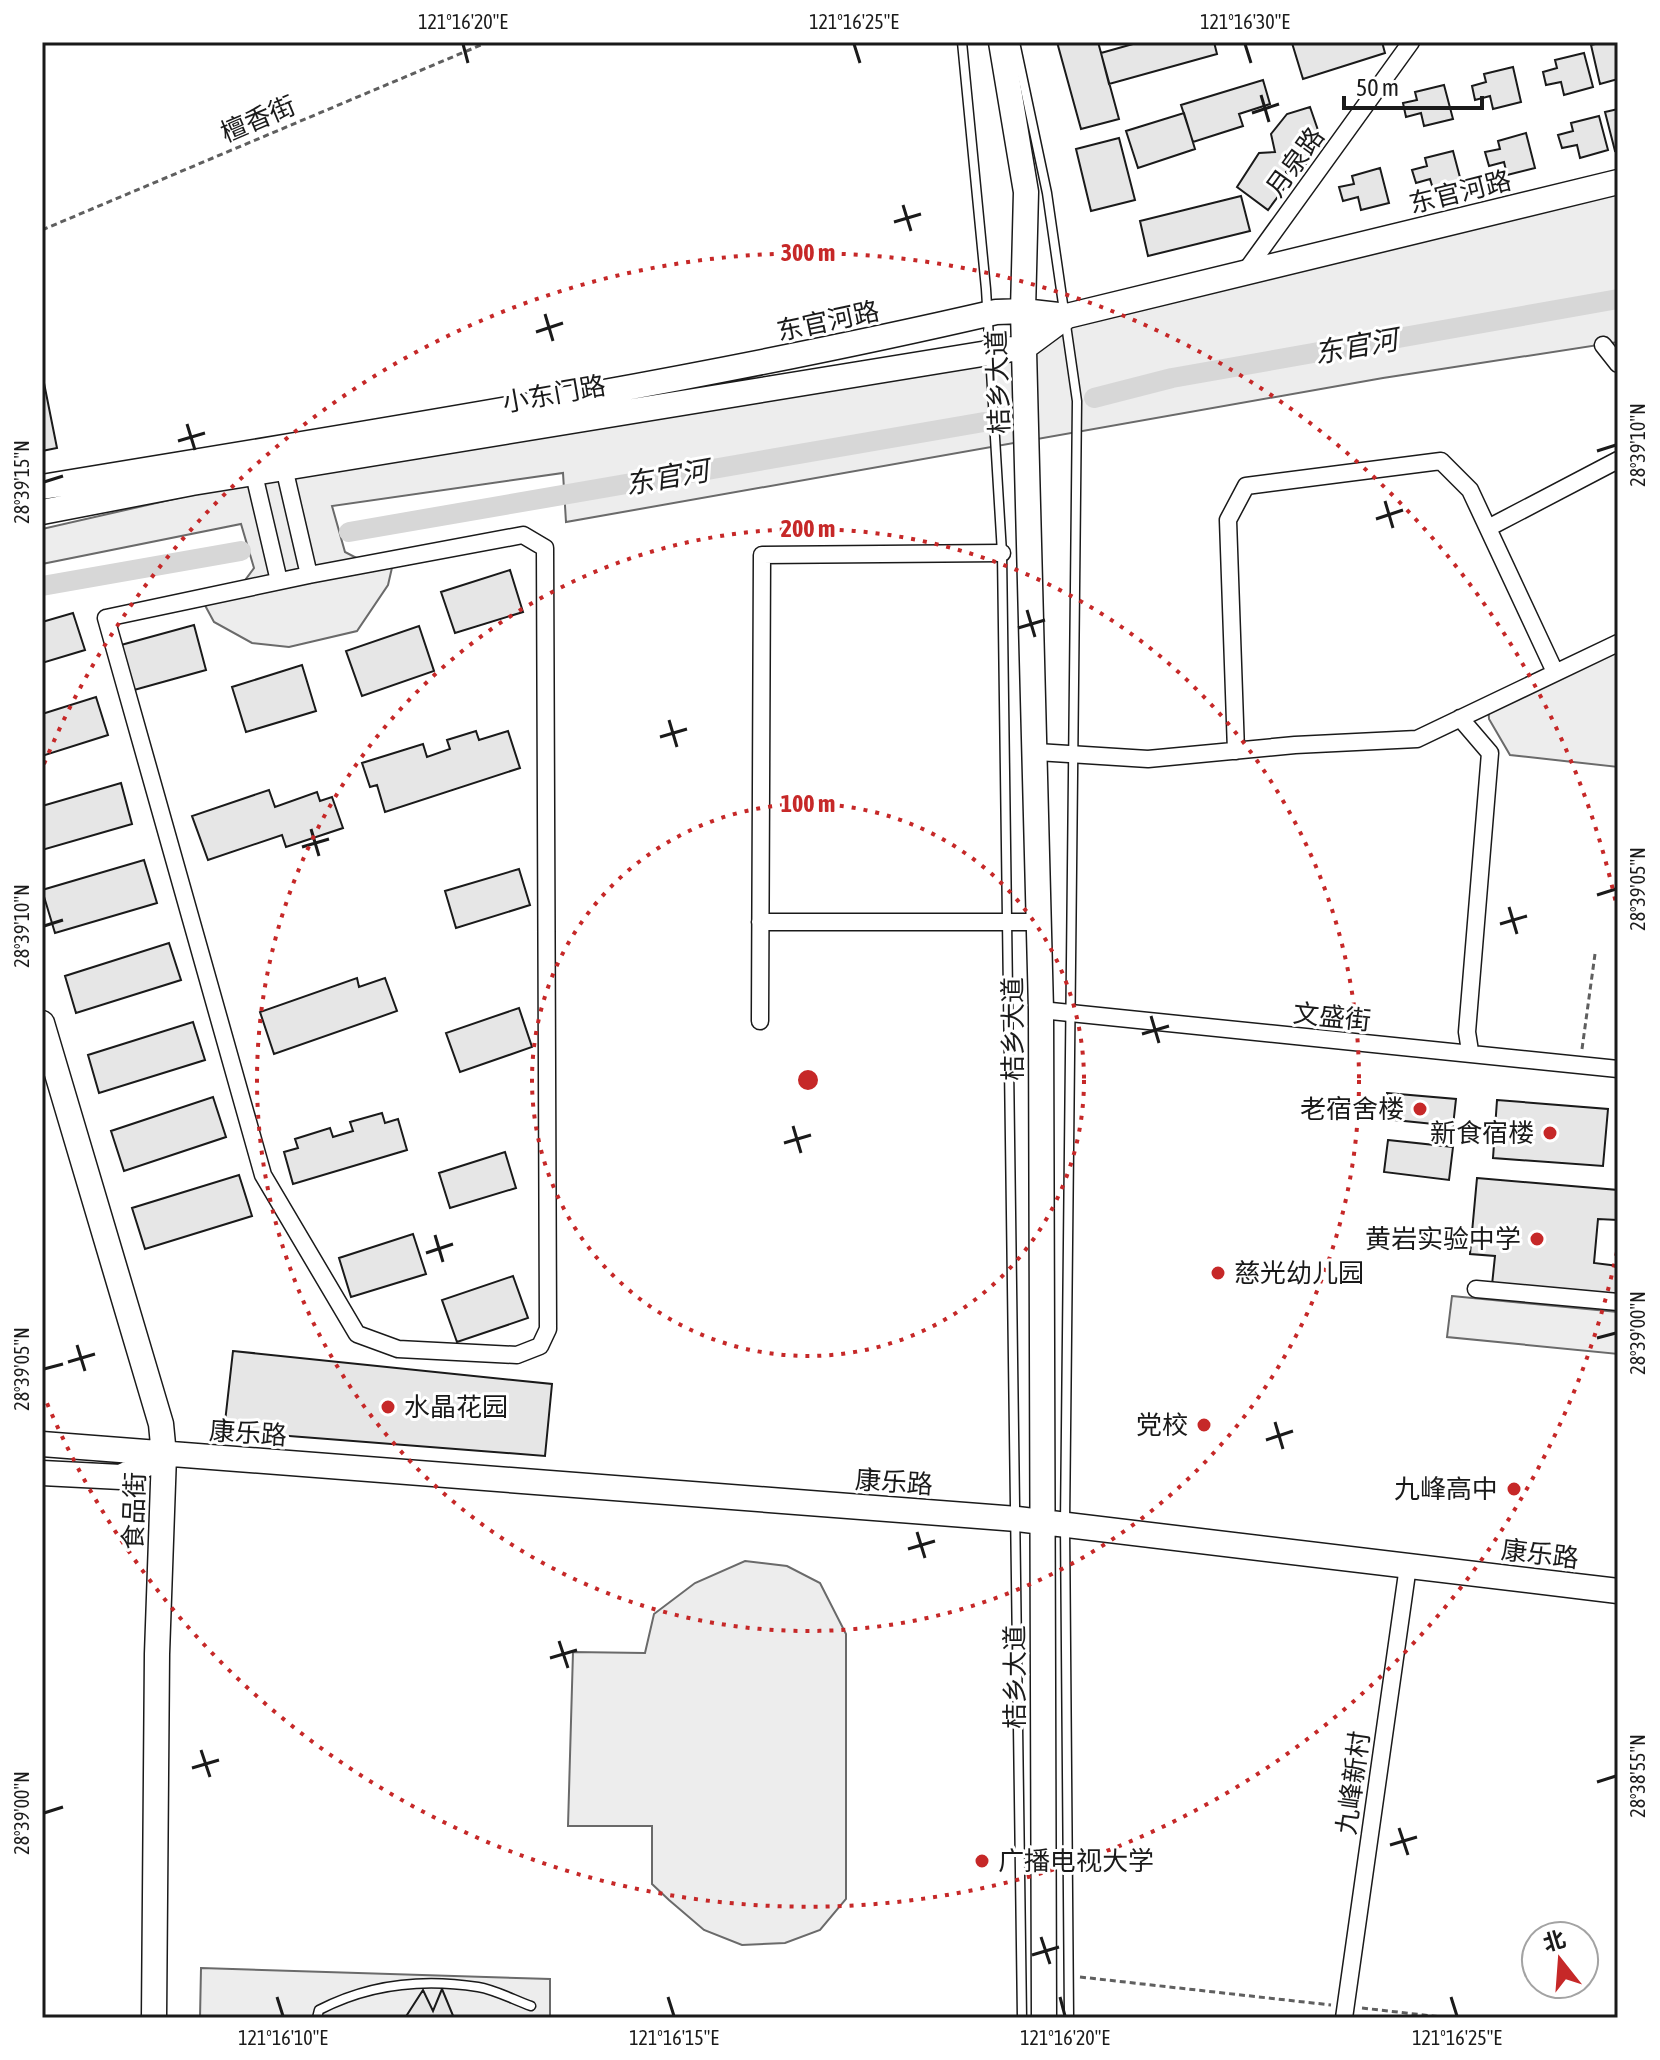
<svg xmlns="http://www.w3.org/2000/svg" width="1660" height="2060" viewBox="0 0 1660 2060" font-family="'Asap Condensed','Noto Sans SC',sans-serif">
  <style>
    .built { fill: #ededed; stroke: #6a6a6a; stroke-width: 2 }
    .lines { fill: none; stroke-linecap: round; stroke-linejoin: round }
    .canal { stroke: #d7d7d7; stroke-width: 20 }
    .building { fill: #e6e6e6; stroke: #1a1a1a; stroke-width: 2 }
    .lane-casing { stroke: #1a1a1a; stroke-width: 11 }
    .street-casing { stroke: #1a1a1a; stroke-width: 19 }
    .secondary-casing { stroke: #1a1a1a; stroke-width: 27 }
    .path { stroke: #5f5f5f; stroke-width: 3; stroke-dasharray: 6 4; stroke-linecap: butt }
    .lane { stroke: #fff; stroke-width: 8 }
    .street { stroke: #fff; stroke-width: 16 }
    .secondary { stroke: #fff; stroke-width: 24 }
    .ticks { fill: none; stroke: #1a1a1a; stroke-width: 3 }
    .ring { fill: none; stroke: #c62828; stroke-width: 4; stroke-dasharray: 4 8 }
    .poi-dot { fill: #c62828; stroke: #fff; stroke-width: 3 }
    .labels { text-anchor: middle; stroke-width: 6; stroke-linejoin: round; paint-order: stroke }
    .street-label { font-size: 26px; fill: #1a1a1a; stroke: #fff }
    .poi-label { font-size: 26px; fill: #1a1a1a; stroke: #fff; text-anchor: end }
    .water-label { font-size: 28px; font-style: italic; fill: #1a1a1a; stroke: #fff }
    .centre { fill: #c62828; stroke: #fff; stroke-width: 4 }
    .ring-label { font-size: 24px; text-anchor: middle; font-weight: bold; fill: #c62828; stroke: #fff; stroke-width: 6; stroke-linejoin: round; paint-order: stroke }
    .neatline { fill: none; stroke: #1a1a1a; stroke-width: 3 }
    .ticks-label { font-size: 20px; text-anchor: middle; fill: #1a1a1a }
  </style>
  <rect width="100%" height="100%" fill="#fff"/>
  <!-- built -->
  <path class="built" d="M1618,182V342L1383,378L566,522L563,473L332,506L345,552L368,564L394,559L388,585L357,631L289,647L252,643L214,622L201,598L237,591L254,568L241,524L42,564V529L231,486L970,362L1067,316Z
    M1618,643V767L1510,755L1489,719L1488,704Z
    M1452,1296L1618,1312V1354L1447,1337Z
    M745,1561L787,1566L820,1583L846,1634V1899L820,1930L785,1943L742,1945L704,1930L669,1900L652,1884V1826H568L573,1652L645,1653L654,1614L695,1583Z
    M201,1968L550,1979V2018H200Z"/>
  <g class="lines">
    <!-- canal -->
    <path class="canal" d="M1094,398L1172,378L1618,299
      M349,532L984,422
      M42,586L241,551"/>
  </g>
  <!-- building -->
  <path class="building" d="M1057,42H1098L1119,119L1081,129Z
    M1140,42H1214L1217,54L1109,84L1101,53Z
    M1382,42L1385,53L1303,79L1292,43Z
    M1603,42H1618V79L1600,84L1591,45Z
    M1584,53L1593,87L1564,95L1561,82L1546,85L1543,72L1557,68L1555,60Z
    M1513,67L1521,102L1493,109L1490,96L1475,100L1472,86L1486,82L1484,74Z
    M1263,80L1270,104L1239,114L1243,126L1193,142L1181,105Z
    M1444,85L1453,119L1424,126L1421,113L1406,117L1403,103L1417,100L1415,92Z
    M1310,107L1321,139L1306,164L1286,172L1288,183L1268,210L1237,187L1259,153L1275,152L1271,134L1287,114Z
    M1618,109V150L1615,151L1605,112Z
    M1184,113L1195,149L1138,168L1126,131Z
    M1599,116L1608,150L1580,158L1577,145L1562,148L1558,135L1573,131L1571,123Z
    M1526,133L1535,168L1507,175L1504,162L1489,166L1485,152L1500,149L1498,141Z
    M1119,138L1135,200L1091,211L1076,149Z
    M1453,151L1462,185L1434,192L1430,179L1416,183L1412,170L1427,166L1425,158Z
    M1380,168L1389,203L1361,210L1358,197L1343,201L1339,187L1354,184L1352,176Z
    M1241,196L1250,231L1148,256L1140,221Z
    M43,378L57,448L42,451V378Z
    M510,570L523,612L455,633L441,592Z
    M73,613L85,650L42,663V622Z
    M194,625L206,670L134,690L121,645Z
    M419,626L434,671L362,696L346,651Z
    M302,665L316,711L246,732L232,687Z
    M96,697L108,735L42,756V714Z
    M476,731L479,740L508,731L520,768L385,812L377,785L370,787L362,763L423,744L427,757L450,749L447,740Z
    M121,783L132,824L42,850V806Z
    M269,790L275,807L317,792L320,801L332,797L343,828L286,847L282,835L208,860L192,816Z
    M144,860L157,903L55,933L42,890Z
    M519,869L530,905L456,928L445,891Z
    M169,943L181,980L76,1013L65,976Z
    M357,978L359,987L385,978L397,1011L274,1054L260,1012Z
    M519,1008L532,1047L460,1072L446,1033Z
    M193,1022L205,1060L99,1093L88,1055Z
    M1387,1093L1456,1099L1453,1126L1385,1119Z
    M213,1097L226,1137L124,1171L111,1131Z
    M1497,1100L1608,1109L1603,1166L1493,1158Z
    M382,1113L385,1123L398,1119L407,1150L293,1184L284,1152L298,1148L295,1139L330,1128L333,1137L353,1131L350,1122Z
    M1388,1140L1453,1147L1449,1180L1384,1172Z
    M505,1152L516,1188L450,1208L439,1173Z
    M239,1175L252,1216L145,1249L132,1208Z
    M1477,1178L1618,1190V1220L1598,1219L1594,1263L1618,1266V1296L1492,1285L1495,1256L1470,1254Z
    M413,1234L426,1274L351,1297L339,1258Z
    M513,1276L528,1318L457,1342L442,1300Z
    M233,1351L552,1384L545,1456L224,1431Z
    M442,1989L454,2018H405L423,1990L433,2011Z"/>
  <g class="lines">
    <defs>
      <path id="lane" d="M962,42L986,289L1002,553L1022,2018
        M1015,42L1047,193L1077,401L1065,1524L1069,2018
        M317,2018L319,2010C369,1984 421,1978 478,1987C496,1990 514,2000 531,2006"/>
      <path id="street" d="M1245,272L1411,42
        M1603,345L1618,364
        M282,459L309,575
        M252,466L279,581
        M1488,528L1618,460
        M523,535L545,548L548,1329L540,1346L517,1355L398,1349L357,1334L263,1175L106,618L309,575Z
        M1460,718L1490,753L1467,1032L1470,1051
        M1236,751L1228,520L1246,486L1441,461L1470,490L1555,672
        M1037,752L1148,759L1295,745L1417,739L1618,643
        M760,922H1040
        M1041,1010L1618,1069
        M760,1021L762,555L1002,553
        M1476,1289L1618,1302
        M1344,2018L1408,1566"/>
      <path id="secondary" d="M1001,42L1026,192L1023,311L1041,1010L1044,2018
        M42,487C361,434 681,385 996,312L1023,311L1067,316L1618,182
        M42,512L192,483L1025,347L1067,316
        M42,1023L161,1424L164,1455L157,1654L154,2018
        M42,1444L1017,1519L1618,1591
        M42,1473L121,1477L164,1455"/>
    </defs>
    <!-- lane casing -->
    <use href="#lane" class="lane-casing"/>
    <!-- street casing -->
    <use href="#street" class="street-casing"/>
    <!-- secondary casing -->
    <use href="#secondary" class="secondary-casing"/>
    <!-- path -->
    <path class="path" d="M42,230L488,42
      M1582,1049L1595,954
      M1080,1977L1331,2005
      M1362,2008L1450,2018"/>
    <!-- lane -->
    <use href="#lane" class="lane"/>
    <!-- street -->
    <use href="#street" class="street"/>
    <!-- secondary -->
    <use href="#secondary" class="secondary"/>
  </g>
  <!-- ticks -->
  <path class="ticks" d="M463,44L468,63M854,44L860,63M1245,44L1251,63M1261,95L1269,122M1252,113L1279,104M903,205L911,231M894,222L921,214M545,314L553,341M536,332L563,323M187,424L195,450M178,441L205,433M1597,451L1616,445M44,482L63,476M1385,501L1393,528M1376,519L1403,510M1027,610L1035,637M1018,628L1045,620M669,720L677,747M660,737L687,729M311,829L319,856M302,847L329,839M1597,895L1616,889M1509,907L1517,934M1500,924L1527,916M44,926L63,920M1151,1016L1159,1043M1142,1034L1169,1026M793,1126L801,1153M784,1143L811,1135M435,1235L443,1262M426,1253L453,1244M1597,1338L1616,1333M77,1345L85,1371M68,1362L95,1354M44,1369L63,1364M1275,1422L1283,1449M1266,1440L1293,1431M917,1532L925,1558M908,1549L935,1541M559,1641L568,1668M550,1658L577,1650M201,1750L210,1777M192,1768L219,1760M1597,1782L1616,1776M44,1813L63,1807M1399,1828L1408,1855M1390,1845L1417,1837M1041,1937L1050,1964M1032,1955L1059,1947M277,1997L283,2016M668,1997L674,2016M1060,1997L1065,2016M1451,1997L1457,2016"/>
  <!-- distance rings -->
  <g class="ring">
    <circle cx="808" cy="1080" r="276"/>
    <circle cx="808" cy="1080" r="551"/>
    <path d="M1617 1252A827 827 0 0 1 44 1396M44 764A827 827 0 0 1 1617 908"/>
  </g>
  <!-- markers -->
  <g class="poi-dot">
    <circle cx="1420" cy="1109" r="8"/>
    <circle cx="1550" cy="1133" r="8"/>
    <circle cx="1537" cy="1239" r="8"/>
    <circle cx="1218" cy="1273" r="8"/>
    <circle cx="388" cy="1407" r="8"/>
    <circle cx="1204" cy="1425" r="8"/>
    <circle cx="1514" cy="1489" r="8"/>
    <circle cx="982" cy="1861" r="8"/>
  </g>
  <g class="labels">
    <!-- street labels -->
    <g class="street-label">
      <text transform="translate(258 119) rotate(-23)" y="9">檀香街</text>
      <text transform="translate(1295 162) rotate(-54)" y="9">月泉路</text>
      <text transform="translate(1460 192) rotate(-14)" y="9">东官河路</text>
      <text transform="translate(828 321) rotate(-12)" y="9">东官河路</text>
      <text transform="translate(998 382) rotate(-92)" y="9">桔乡大道</text>
      <text transform="translate(554 394) rotate(-10)" y="9">小东门路</text>
      <text transform="translate(1332 1017) rotate(6)" y="9">文盛街</text>
      <text transform="translate(1013 1029) rotate(-90)" y="9">桔乡大道</text>
      <text transform="translate(248 1433) rotate(4)" y="9">康乐路</text>
      <text transform="translate(894 1482) rotate(4)" y="9">康乐路</text>
      <text transform="translate(134 1511) rotate(-88)" y="9">食品街</text>
      <text transform="translate(1540 1554) rotate(7)" y="9">康乐路</text>
      <text transform="translate(1015 1677) rotate(-90)" y="9">桔乡大道</text>
      <text transform="translate(1353 1783) rotate(-82)" y="9">九峰新村</text>
    </g>
    <!-- poi labels -->
    <g class="poi-label">
      <text x="1404" y="1118">老宿舍楼</text>
      <text x="1534" y="1142">新食宿楼</text>
      <text x="1521" y="1248">黄岩实验中学</text>
      <text x="1234" y="1282" text-anchor="start">慈光幼儿园</text>
      <text x="404" y="1416" text-anchor="start">水晶花园</text>
      <text x="1188" y="1434">党校</text>
      <text x="1498" y="1498">九峰高中</text>
      <text x="998" y="1870" text-anchor="start">广播电视大学</text>
    </g>
    <!-- water labels -->
    <g class="water-label">
      <text transform="translate(1356 346) rotate(-10)" y="10">东官河</text>
      <text transform="translate(667 477) rotate(-10)" y="10">东官河</text>
    </g>
  </g>
  <circle cx="808" cy="1080" r="12" class="centre"/>
  <g class="ring-label">
    <text x="808" y="261">300 m</text>
    <text x="808" y="537">200 m</text>
    <text x="808" y="812">100 m</text>
  </g>
  <!-- border -->
  <rect width="1660" height="2060" fill="none" stroke="#ffffff" stroke-width="88"/>
  <!-- north arrow -->
  <g transform="translate(1560 1960) rotate(343)"><circle r="38" fill="#ffffff" stroke="#a3a3a3" stroke-width="2"/>
  <path d="M0-6L14 30L0 20L-14 30Z" fill="#c62828"/>
  <text y="-12" font-size="22" font-weight="bold" text-anchor="middle" fill="#1a1a1a">北</text>
  </g>
  <!-- scale -->
  <path d="M1344 96v12h138v-12" fill="none" stroke="#1a1a1a" stroke-width="4"/>
  <text x="1356" y="96" font-size="24" fill="#1a1a1a" stroke="#ffffff" stroke-width="6" paint-order="stroke">50 m</text>
  <rect x="44" y="44" width="1572" height="1972" class="neatline"/>
  <g class="ticks-label">
    <text x="463" y="29">121°16'20"E</text>
    <text x="854" y="29">121°16'25"E</text>
    <text x="1245" y="29">121°16'30"E</text>
    <text transform="translate(1638 445) rotate(-90)" y="7">28°39'10"N</text>
    <text transform="translate(22 482) rotate(-90)" y="7">28°39'15"N</text>
    <text transform="translate(1638 889) rotate(-90)" y="7">28°39'05"N</text>
    <text transform="translate(22 926) rotate(-90)" y="7">28°39'10"N</text>
    <text transform="translate(1638 1333) rotate(-90)" y="7">28°39'00"N</text>
    <text transform="translate(22 1369) rotate(-90)" y="7">28°39'05"N</text>
    <text transform="translate(1638 1776) rotate(-90)" y="7">28°38'55"N</text>
    <text transform="translate(22 1813) rotate(-90)" y="7">28°39'00"N</text>
    <text x="283" y="2045">121°16'10"E</text>
    <text x="674" y="2045">121°16'15"E</text>
    <text x="1065" y="2045">121°16'20"E</text>
    <text x="1457" y="2045">121°16'25"E</text>
  </g>
</svg>
